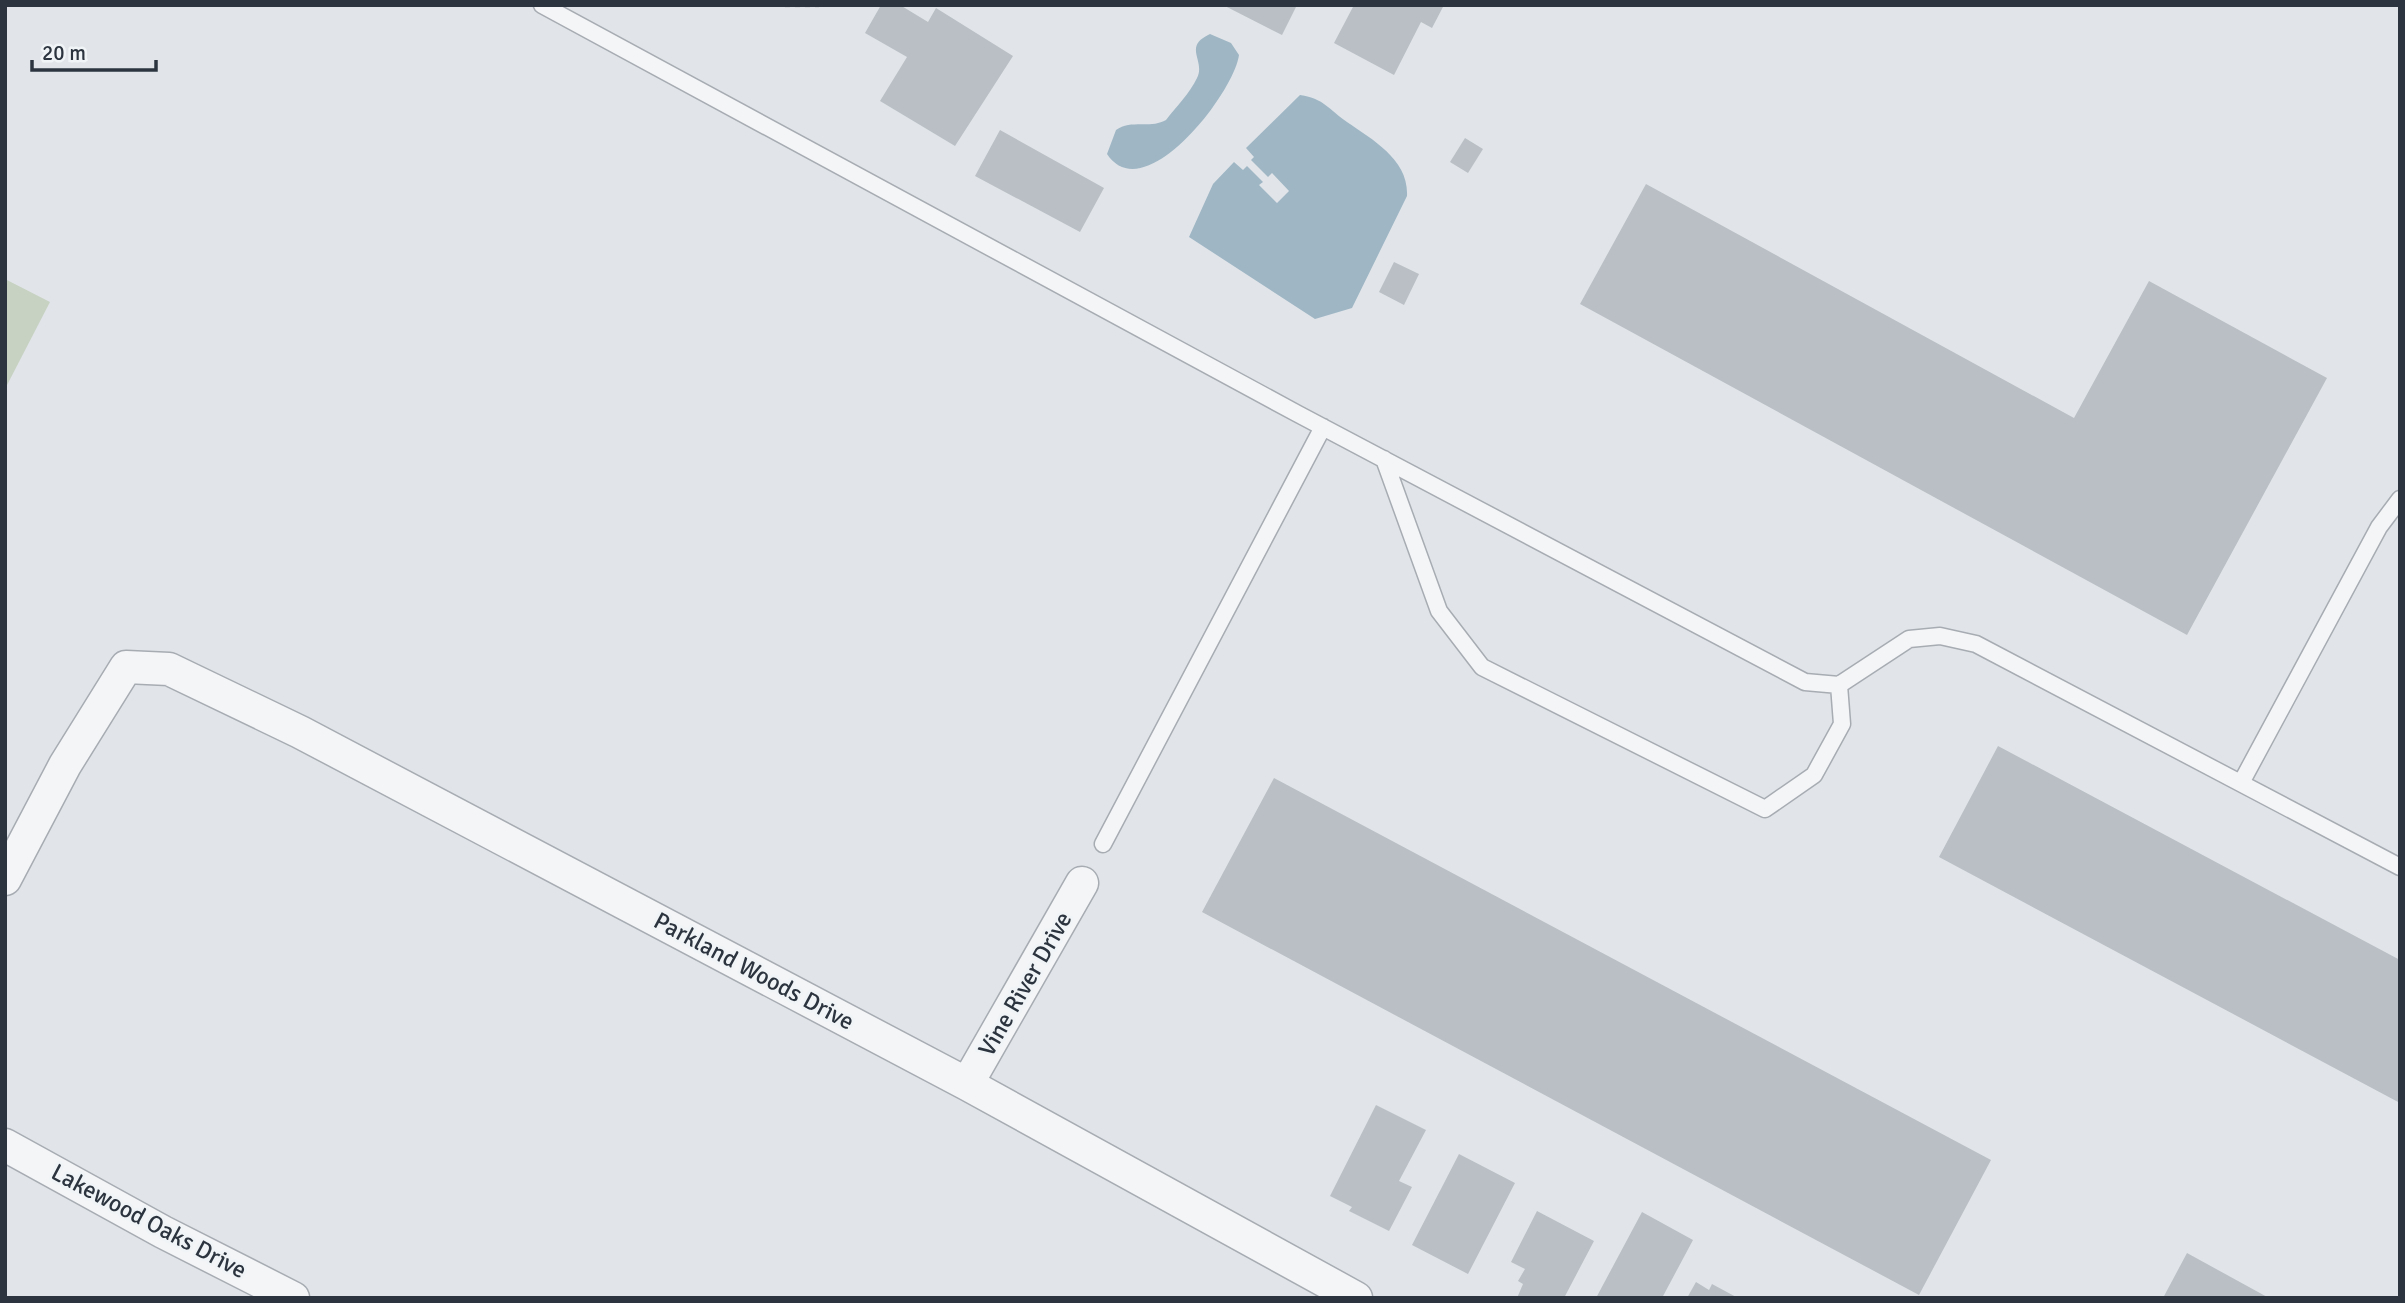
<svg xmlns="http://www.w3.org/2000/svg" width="2405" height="1303" viewBox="0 0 2405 1303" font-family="Signika,sans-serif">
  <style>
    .green { fill: #c8d2c3 }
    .water { fill: #9fb6c5 }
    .building { fill: #b9bfc5 }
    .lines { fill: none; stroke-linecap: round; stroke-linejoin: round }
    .service-casing { stroke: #a7acb3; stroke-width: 19 }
    .minor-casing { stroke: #a7acb3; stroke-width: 35 }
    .path { stroke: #b8bbc0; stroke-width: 4.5; stroke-dasharray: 5 5; stroke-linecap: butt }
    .service { stroke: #f4f5f7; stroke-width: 16 }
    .minor { stroke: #f4f5f7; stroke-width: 32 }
    .labels { text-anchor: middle; stroke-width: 6; stroke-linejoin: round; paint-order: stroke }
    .street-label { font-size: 24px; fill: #2b343f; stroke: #f1f4f6 }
  </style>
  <rect width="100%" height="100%" fill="#e1e5e9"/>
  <!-- green -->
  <path class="green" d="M5,279L50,302L5,389Z"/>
  <!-- water -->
  <path class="water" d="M1210,34L1231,43L1239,55C1234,93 1144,210 1107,154L1116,130C1131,119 1151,129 1166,120C1176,107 1190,93 1197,78C1206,60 1182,47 1210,34Z
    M1300,95C1325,99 1328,109 1347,122C1373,140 1409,160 1407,196L1352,308L1315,319L1189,237L1213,184L1234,162L1243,170L1247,166L1263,182L1259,185L1277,203L1289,191L1272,173L1268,177L1251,160L1254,157L1246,148Z"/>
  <!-- building -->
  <path class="building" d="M881,5H900L928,22L936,8L1013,56L955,146L880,101L907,57L865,33Z
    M1223,5H1297L1282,35Z
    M1354,5H1444L1432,28L1421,22L1394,75L1334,43Z
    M1000,130L1104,188L1080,232L975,176Z
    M1465,138L1483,149L1468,173L1450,162Z
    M1646,184L2074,418L2149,281L2327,378L2187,635L1580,304Z
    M1394,262L1419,274L1404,305L1379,292Z
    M1998,746L2400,960V1103L1939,857Z
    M1274,778L1991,1160L1919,1295L1202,912Z
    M1376,1105L1426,1130L1399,1181L1412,1187L1389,1231L1349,1211L1352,1207L1330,1196Z
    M1459,1154L1515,1183L1468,1274L1412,1245Z
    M1537,1211L1594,1241L1564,1298H1517L1523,1284L1518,1281L1525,1269L1511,1262Z
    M1642,1212L1693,1240L1662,1298H1596Z
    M2187,1253L2269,1298H2163Z
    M1696,1282L1709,1290L1712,1284L1738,1298H1687Z"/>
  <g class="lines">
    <defs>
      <path id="service" d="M542,5L1298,414L1805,682L1839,685L1909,639L1940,636L1976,644L2400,867
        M1384,459L1439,611L1482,667L1765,809L1814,775L1842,724L1839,685
        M2241,783L2379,527L2400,499
        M1103,844L1323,427"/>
      <path id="minor" d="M5,879L65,765L126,667L169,669L300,732L967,1084L1356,1298
        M967,1084L1082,883
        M5,1145L163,1232L293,1298"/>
    </defs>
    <!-- service casing -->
    <use href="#service" class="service-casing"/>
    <!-- minor casing -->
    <use href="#minor" class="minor-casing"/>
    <!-- path -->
    <path class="path" d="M785,5H819"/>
    <!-- service -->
    <use href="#service" class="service"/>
    <!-- minor -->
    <use href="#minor" class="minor"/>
  </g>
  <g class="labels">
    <!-- street labels -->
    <g class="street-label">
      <text transform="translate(754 971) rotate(28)" y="8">Parkland Woods Drive</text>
      <text transform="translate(1025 984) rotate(-60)" y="8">Vine River Drive</text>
      <text transform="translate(149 1221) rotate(28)" y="8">Lakewood Oaks Drive</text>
    </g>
  </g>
  <!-- border -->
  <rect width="2405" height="1303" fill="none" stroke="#2b343f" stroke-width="14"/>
  <!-- scale -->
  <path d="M32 60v10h124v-10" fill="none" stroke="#2b343f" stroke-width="3.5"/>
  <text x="42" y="60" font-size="21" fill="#2b343f" stroke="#f1f4f6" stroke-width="5" paint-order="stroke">20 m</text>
</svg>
